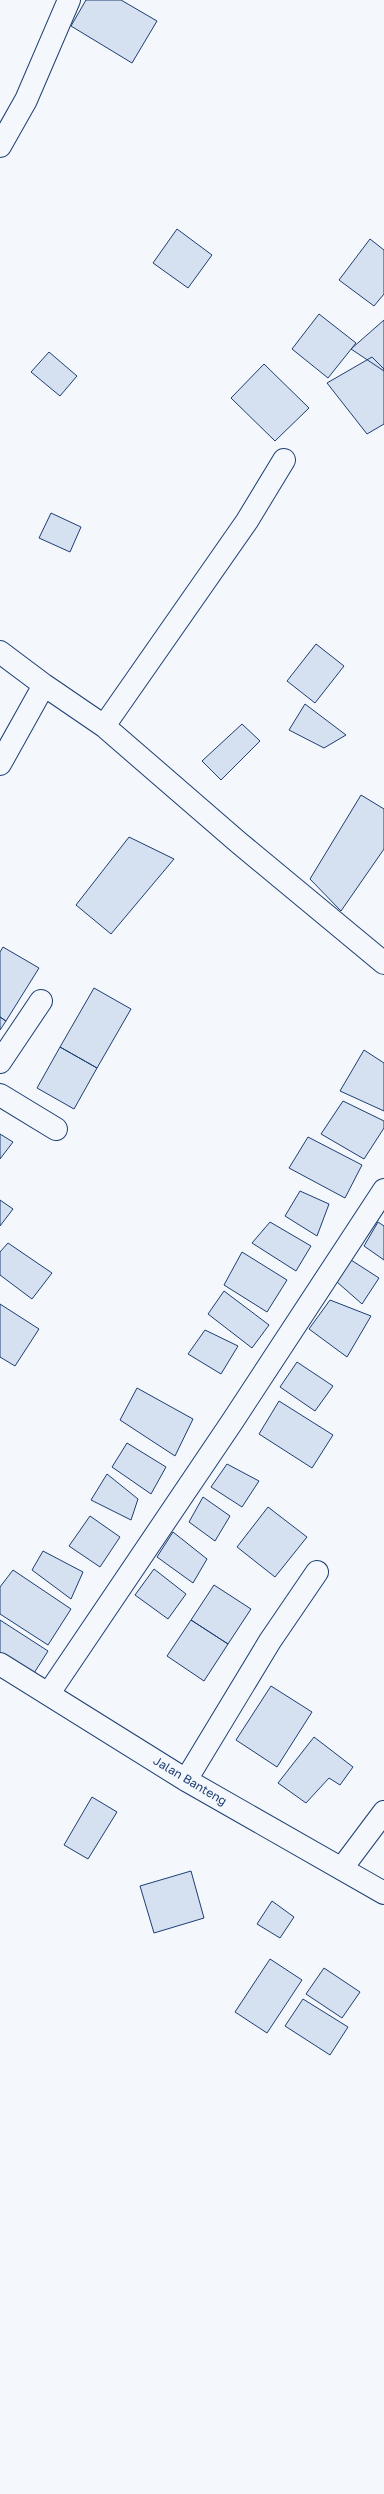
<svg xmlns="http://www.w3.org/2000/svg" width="384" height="2494" viewBox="0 0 384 2494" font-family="'Golos Text',sans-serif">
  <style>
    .building { fill: #d5e0f0; stroke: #1d3f73 }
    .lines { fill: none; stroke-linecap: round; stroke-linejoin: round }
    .street-casing { stroke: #1d3f73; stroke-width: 24 }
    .street { stroke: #f4f7fb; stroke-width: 22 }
    .labels { text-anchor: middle; stroke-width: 3; stroke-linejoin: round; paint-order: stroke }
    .street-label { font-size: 12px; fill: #1d3f73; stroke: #f4f7fb }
  </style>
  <rect width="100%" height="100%" fill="#f4f7fb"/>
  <!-- building -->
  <path class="building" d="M86,0H121L157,21L132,63L71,26Z
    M177,229L212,255L188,288L153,263Z
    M370,239L384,250V294L374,306L339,280Z
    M319,314L356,343L328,378L292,349Z
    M384,320V371L351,349Z
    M49,352L77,376L60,396L31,372Z
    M372,357L384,369V424L367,434L327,383Z
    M264,364L309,408L275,441L231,398Z
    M51,513L81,527L70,552L39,538Z
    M316,644L344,666L315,703L287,681Z
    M305,704L346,735L324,748L289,730Z
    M242,724L260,741L221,780L202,761Z
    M361,795L384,809V849L341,911L310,879Z
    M129,837L174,859L111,934L76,905Z
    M3,947L39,968L6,1021L0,1017V952Z
    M94,988L131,1009L97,1068L60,1047Z
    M0,1017L6,1021L0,1030Z
    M60,1047L97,1068L74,1109L37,1088Z
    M364,1050L384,1063V1111L340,1091Z
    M343,1101L384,1121V1128L364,1159L321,1134Z
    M0,1134L13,1142L0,1159Z
    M308,1137L362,1165L345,1198L289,1168Z
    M300,1191L329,1204L317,1236L285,1216Z
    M0,1200L13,1209L0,1226Z
    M270,1222L311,1246L296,1271L252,1243Z
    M378,1222L384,1226V1260L364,1246Z
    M8,1243L52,1273L32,1299L0,1275V1252Z
    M242,1252L287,1280L267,1312L224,1285Z
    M351,1260L379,1278L362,1304L337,1282Z
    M224,1291L269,1325L252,1348L208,1314Z
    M330,1300L371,1316L347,1357L309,1329Z
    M0,1304L39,1329L15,1366L0,1357Z
    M205,1330L238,1346L221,1374L188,1354Z
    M297,1362L333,1386L315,1411L280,1387Z
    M137,1388L193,1419L175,1456L120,1420Z
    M279,1401L333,1435L312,1468L259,1434Z
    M127,1443L166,1467L151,1494L112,1467Z
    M227,1464L259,1481L242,1507L211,1487Z
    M107,1474L138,1499L131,1520L91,1500Z
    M203,1497L230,1516L215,1541L189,1522Z
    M268,1507L307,1537L275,1577L237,1547Z
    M90,1516L120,1537L100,1567L69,1546Z
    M173,1532L207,1559L193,1583L157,1557Z
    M43,1551L83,1572L71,1599L32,1570Z
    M154,1569L186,1594L168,1619L135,1595Z
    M13,1570L71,1609L48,1645L0,1614V1587Z
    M214,1585L251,1609L228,1644L191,1620Z
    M0,1620L48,1651L29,1681L0,1662Z
    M191,1620L228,1644L204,1681L167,1656Z
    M271,1686L312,1712L277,1767L236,1740Z
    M314,1737L353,1767L340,1785L329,1778L306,1803L278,1783Z
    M92,1797L117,1812L88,1859L64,1845Z
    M191,1871L204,1918L154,1933L140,1886Z
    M272,1901L294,1917L280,1938L257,1924Z
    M270,1959L302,1980L267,2033L235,2012Z
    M324,1968L360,1992L342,2018L306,1994Z
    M303,1999L348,2027L330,2055L285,2026Z"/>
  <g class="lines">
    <defs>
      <path id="street" d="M0,146L26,100L69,0
        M0,652L44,685L104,726L238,842L384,963
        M104,726L247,521L284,460
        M0,764L44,685
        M0,1062L41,1001
        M0,1095L56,1129
        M0,1664L186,1780L384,1893
        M49,1693L232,1422L384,1190
        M186,1780L270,1641L317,1572
        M342,1868L384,1812"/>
    </defs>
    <!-- street casing -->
    <use href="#street" class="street-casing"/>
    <!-- street -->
    <use href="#street" class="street"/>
  </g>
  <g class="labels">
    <!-- street labels -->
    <g class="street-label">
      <text transform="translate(190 1781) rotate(31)" y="4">Jalan Banteng</text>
    </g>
  </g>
</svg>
